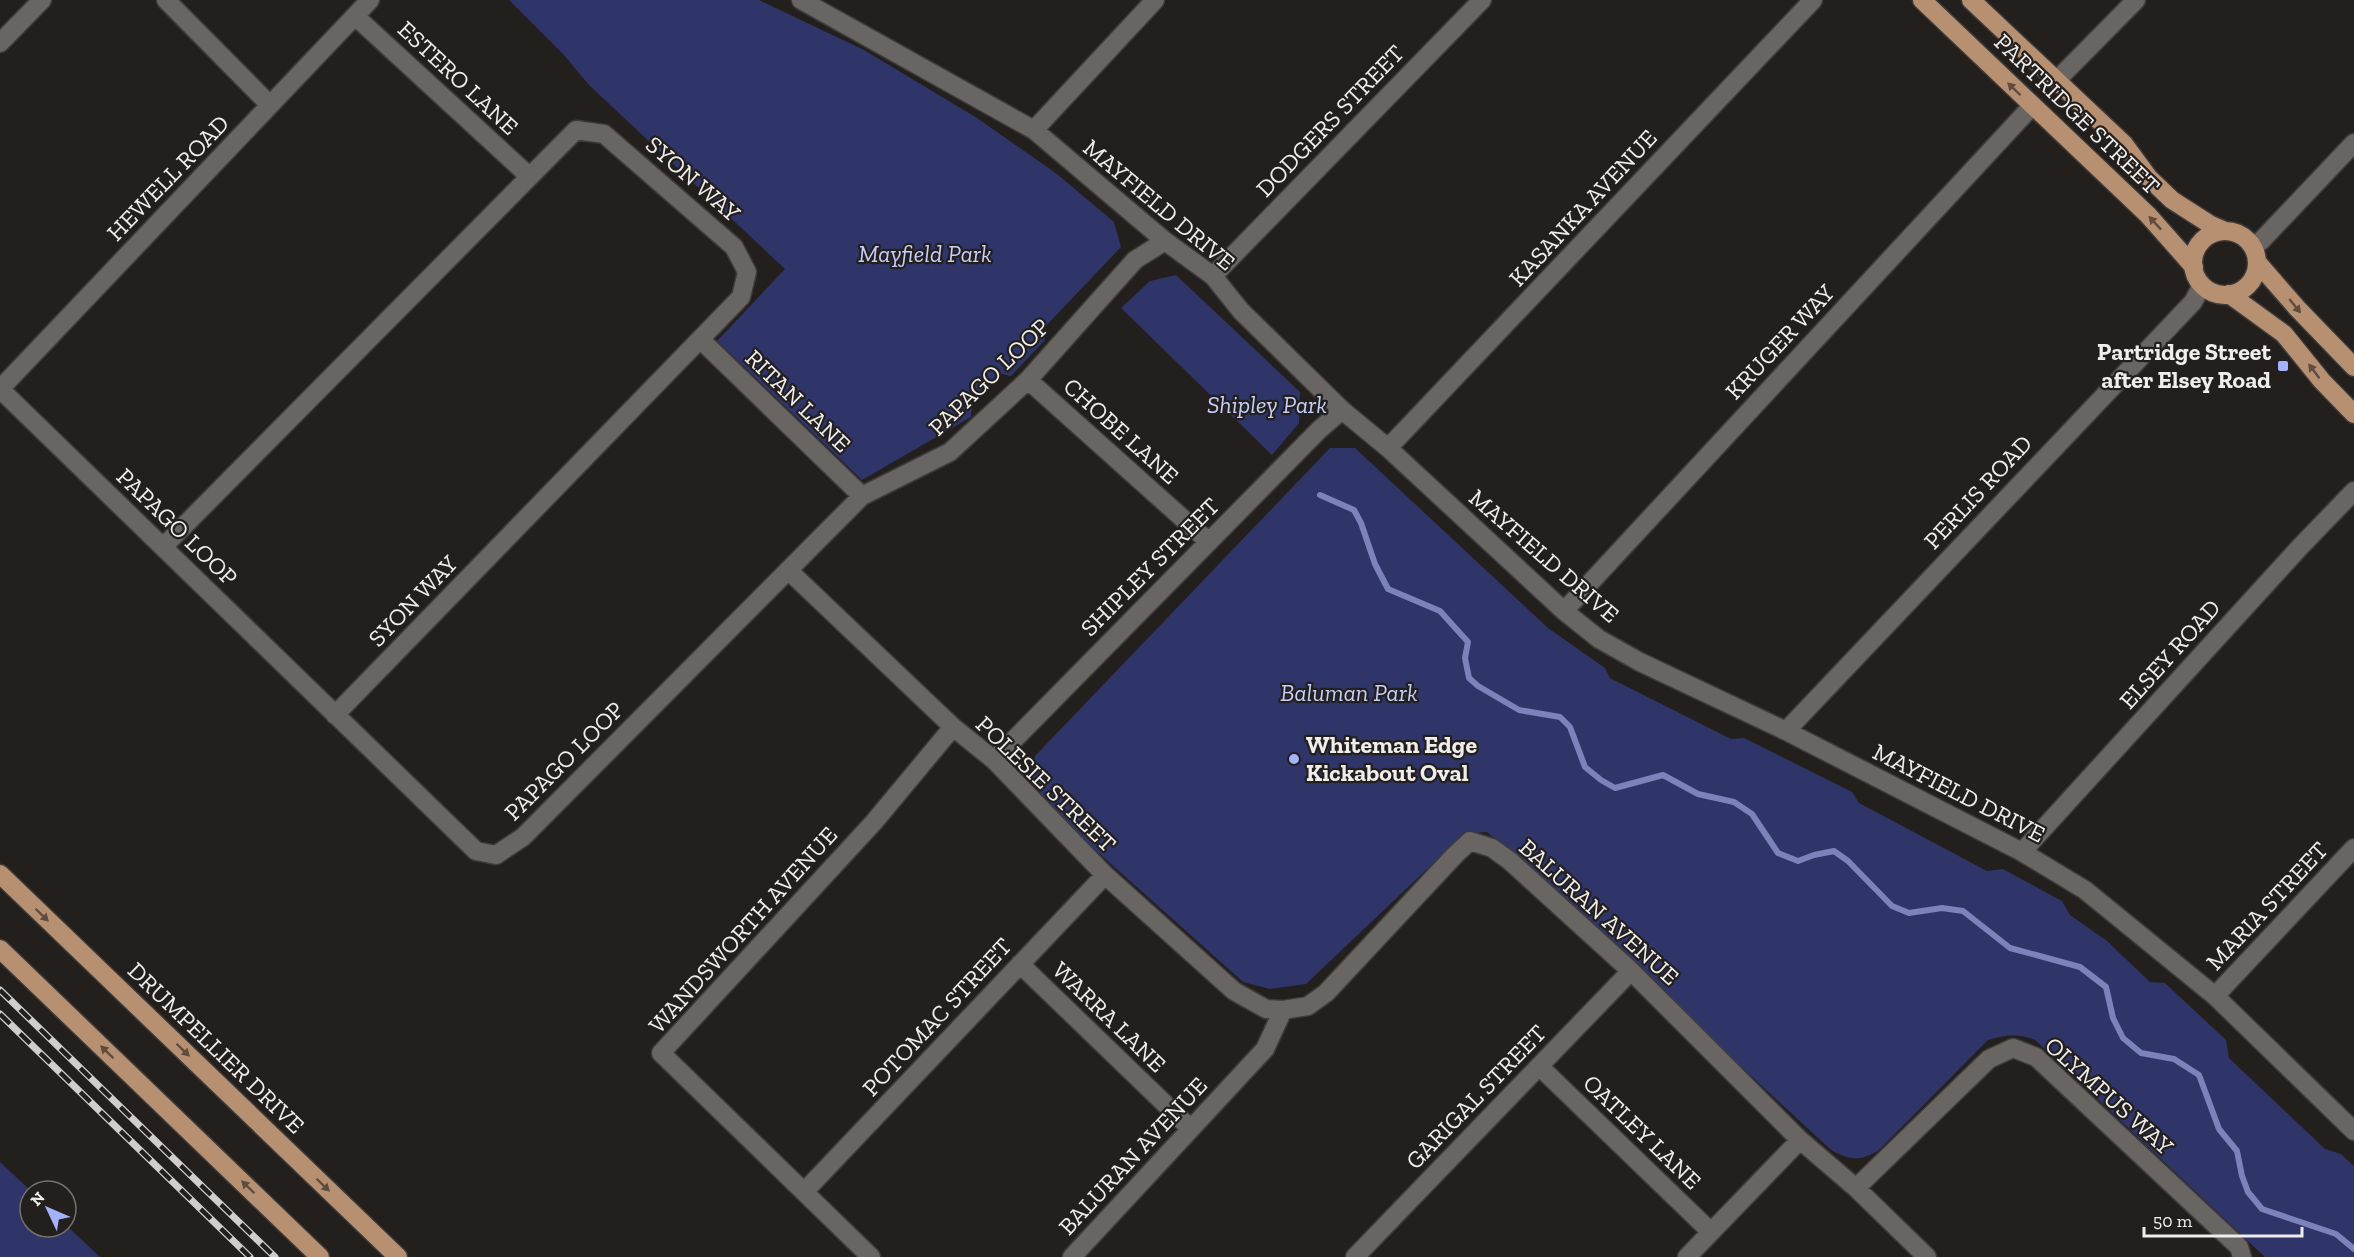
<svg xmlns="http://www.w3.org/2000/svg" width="2354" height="1257" viewBox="0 0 2354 1257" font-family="'Zilla Slab',serif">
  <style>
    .green { fill: #2f3568 }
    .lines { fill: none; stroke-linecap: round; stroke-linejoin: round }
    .stream { stroke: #7c82ba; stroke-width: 6 }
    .minor-casing { stroke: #3d3b3a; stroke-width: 21 }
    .major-casing { stroke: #3d3b3a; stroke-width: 21 }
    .minor { stroke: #686562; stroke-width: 18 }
    .major { stroke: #b79072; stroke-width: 18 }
    .rail-casing { stroke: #d0cecd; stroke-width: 7 }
    .rail { stroke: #221f1d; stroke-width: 4.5; stroke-dasharray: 14; stroke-linecap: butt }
    .oneway { fill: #5e4c3f }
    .poi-dot { fill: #a4b2fc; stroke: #221f1d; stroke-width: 2 }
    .labels { text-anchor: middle; stroke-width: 4.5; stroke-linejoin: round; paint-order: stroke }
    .street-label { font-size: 24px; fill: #f0eeed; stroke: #221f1d }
    .park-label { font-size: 24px; font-style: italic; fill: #c6cffc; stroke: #221f1d }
    .poi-label { font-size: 24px; font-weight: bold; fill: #f0eeed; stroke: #221f1d; text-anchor: end }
  </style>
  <rect width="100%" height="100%" fill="#221f1d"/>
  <!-- green -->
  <path class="green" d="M509,0H759L864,50L977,118L1057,174L1114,222L1121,247L1044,328L1045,340L1011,376L1002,374L972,404L971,417L862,480L717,341L785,269L589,85L563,54Z
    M1176,275L1300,392L1299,423L1272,455L1121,308L1150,281Z
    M1330,448H1355L1548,628L1605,668L1610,678L1731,739L1744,738L1852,792L1859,803L1987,871L2003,869L2062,901L2070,915L2107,941L2150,982L2165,983L2226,1040L2229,1058L2325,1149L2341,1154L2354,1166V1257H2265L2035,1040C2018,1033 2005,1035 1988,1040L1878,1151C1858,1162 1850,1160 1831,1150L1487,832L1464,834L1306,984L1270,989L1243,982L1026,788L1035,756Z
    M0,1162L31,1191L30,1227H66V1225L100,1257H0Z"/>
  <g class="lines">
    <!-- stream -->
    <path class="stream" d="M1320,495L1354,510L1361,523L1375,564L1388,589L1440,611L1468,642L1465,658L1469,678L1478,686L1519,710L1560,717L1570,727L1585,767L1601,780L1615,788L1663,775L1698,794L1734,802L1752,814L1778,853L1798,861L1814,855L1834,851L1848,861L1892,906L1909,913L1942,908L1963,911L2010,948L2080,967L2106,987L2113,1018L2123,1038L2141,1053L2174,1059L2199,1075L2219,1129L2237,1151L2242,1176L2248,1192L2262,1209L2336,1234L2354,1249"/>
    <defs>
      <path id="minor" d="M166,0L270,105
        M801,0L1034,130L1165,241L1213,276L1241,311L1342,410L1388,448L1564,611L1599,639L1640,662L1786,731L2022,852L2085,890L2215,996L2354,1131
        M355,16L529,176
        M0,43L42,0
        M2057,80L2136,0
        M1034,130L1155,0
        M2251,244L2261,241L2354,143
        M1213,276L1482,0
        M701,340L862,496
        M1028,380L1209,542
        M0,389L476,851L496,855L523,837L862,496L950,452L1028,380L1135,260L1165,241
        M0,389L370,0
        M1388,448L1813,0
        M163,547L576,130L604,134L734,247L747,272L741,297L335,715
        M788,570L953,727L994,760L1105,875L1234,991L1266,1009L1283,1010
        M1564,611L2032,106
        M1786,731L2193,302L2202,285
        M994,760L1319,430L1342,410
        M2022,852L2300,547L2354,491
        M1020,964L1191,1129
        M2215,996L2354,848
        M1539,1066L1711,1232
        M1856,1188L1989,1059L2013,1048L2036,1057L2239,1247L2242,1257
        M804,1192L1105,875
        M871,1257L661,1053L874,822L953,727
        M1072,1257L1265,1049L1283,1010L1308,1006L1326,993L1455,855L1470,841L1492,848L1510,861L1631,971L1800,1140L1856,1188L1927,1257
        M1355,1257L1631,971
        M1687,1257L1800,1140"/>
      <path id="major" d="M1922,0L2148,215L2194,267
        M1971,0L2124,144L2149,178L2172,200L2211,225L2225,231
        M2193 263a32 32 0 1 1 64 0a32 32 0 1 1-64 0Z
        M2257,262L2297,308L2354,367
        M2229,294L2284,334L2322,381L2354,414
        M0,874L398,1257
        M0,949L320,1257"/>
    </defs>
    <!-- minor casing -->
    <use href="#minor" class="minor-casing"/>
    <!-- major casing -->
    <use href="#major" class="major-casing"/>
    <!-- minor -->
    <use href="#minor" class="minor"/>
    <!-- major -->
    <use href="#major" class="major"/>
    <defs>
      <path id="rail" d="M0,990L275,1257
        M0,1014L250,1257"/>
    </defs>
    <!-- rail casing -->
    <use href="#rail" class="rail-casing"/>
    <!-- rail -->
    <use href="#rail" class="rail"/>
  </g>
  <!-- one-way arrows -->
  <defs><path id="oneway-solid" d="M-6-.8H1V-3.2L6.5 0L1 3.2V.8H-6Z" transform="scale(1.5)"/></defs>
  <g class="oneway">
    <use href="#oneway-solid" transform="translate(2014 89) rotate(-136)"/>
    <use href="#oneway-solid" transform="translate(2155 223) rotate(-133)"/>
    <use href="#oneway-solid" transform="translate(2295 306) rotate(51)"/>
    <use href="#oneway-solid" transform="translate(2314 371) rotate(-127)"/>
    <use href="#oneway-solid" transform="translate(42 915) rotate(44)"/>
    <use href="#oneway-solid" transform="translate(183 1050) rotate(44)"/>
    <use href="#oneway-solid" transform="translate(107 1052) rotate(-136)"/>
    <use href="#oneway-solid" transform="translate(323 1185) rotate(44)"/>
    <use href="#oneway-solid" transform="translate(248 1187) rotate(-136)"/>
  </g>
  <!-- markers -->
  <g class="poi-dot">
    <rect x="2277" y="360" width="12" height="12" rx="3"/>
    <circle cx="1294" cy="759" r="6"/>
  </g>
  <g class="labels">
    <!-- street labels -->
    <g class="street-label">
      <text transform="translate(458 78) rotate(43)" y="8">ESTERO LANE</text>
      <text transform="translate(2077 114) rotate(44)" y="8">PARTRIDGE STREET</text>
      <text transform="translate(1330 121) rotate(-46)" y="8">DODGERS STREET</text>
      <text transform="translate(168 178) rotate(-46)" y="8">HEWELL ROAD</text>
      <text transform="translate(693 179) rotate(41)" y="8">SYON WAY</text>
      <text transform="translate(1159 205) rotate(40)" y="8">MAYFIELD DRIVE</text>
      <text transform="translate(1583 208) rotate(-47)" y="8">KASANKA AVENUE</text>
      <text transform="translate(1780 342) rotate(-47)" y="8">KRUGER WAY</text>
      <text transform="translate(989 377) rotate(-44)" y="8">PAPAGO LOOP</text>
      <text transform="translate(798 401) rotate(44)" y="8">RITAN LANE</text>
      <text transform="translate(1121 431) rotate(42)" y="8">CHOBE LANE</text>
      <text transform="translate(1978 492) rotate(-47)" y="8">PERLIS ROAD</text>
      <text transform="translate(177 527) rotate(44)" y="8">PAPAGO LOOP</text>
      <text transform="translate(1544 556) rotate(41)" y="8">MAYFIELD DRIVE</text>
      <text transform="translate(1150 567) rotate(-45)" y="8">SHIPLEY STREET</text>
      <text transform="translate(413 601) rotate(-46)" y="8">SYON WAY</text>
      <text transform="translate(2170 654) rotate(-48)" y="8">ELSEY ROAD</text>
      <text transform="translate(564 761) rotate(-45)" y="8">PAPAGO LOOP</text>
      <text transform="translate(1046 784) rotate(44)" y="8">POLESIE STREET</text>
      <text transform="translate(1959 793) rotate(27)" y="8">MAYFIELD DRIVE</text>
      <text transform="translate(2267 906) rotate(-47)" y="8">MARIA STREET</text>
      <text transform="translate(1599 912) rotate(42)" y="8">BALURAN AVENUE</text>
      <text transform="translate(743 930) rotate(-48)" y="8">WANDSWORTH AVENUE</text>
      <text transform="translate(937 1017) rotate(-47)" y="8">POTOMAC STREET</text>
      <text transform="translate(1109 1017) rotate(44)" y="8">WARRA LANE</text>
      <text transform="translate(216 1048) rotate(44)" y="8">DRUMPELLIER DRIVE</text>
      <text transform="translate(2109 1096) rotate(42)" y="8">OLYMPUS WAY</text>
      <text transform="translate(1476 1097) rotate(-46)" y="8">GARIGAL STREET</text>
      <text transform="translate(1642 1132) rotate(44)" y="8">OATLEY LANE</text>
      <text transform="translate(1133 1156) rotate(-47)" y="8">BALURAN AVENUE</text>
    </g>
    <!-- park labels -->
    <g class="park-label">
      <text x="925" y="262">Mayfield Park</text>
      <text x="1267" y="413">Shipley Park</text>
      <text x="1349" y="701">Baluman Park</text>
    </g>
    <!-- poi labels -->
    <g class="poi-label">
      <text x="2271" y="360">Partridge Street<tspan x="2271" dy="28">after Elsey Road</tspan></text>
      <text x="1306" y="753" text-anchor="start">Whiteman Edge<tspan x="1306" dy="28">Kickabout Oval</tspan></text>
    </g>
  </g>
  <!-- north arrow -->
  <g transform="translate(48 1209) rotate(314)"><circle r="28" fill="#221f1d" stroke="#747270" stroke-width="1.5"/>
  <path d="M0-4.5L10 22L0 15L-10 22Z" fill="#a4b2fc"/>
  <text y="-9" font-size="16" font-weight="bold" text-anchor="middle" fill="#f0eeed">N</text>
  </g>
  <!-- scale -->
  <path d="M2144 1227v9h158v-9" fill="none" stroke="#f0eeed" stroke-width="3"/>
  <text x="2153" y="1227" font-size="18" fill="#f0eeed" stroke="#221f1d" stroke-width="4.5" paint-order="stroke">50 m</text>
</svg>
